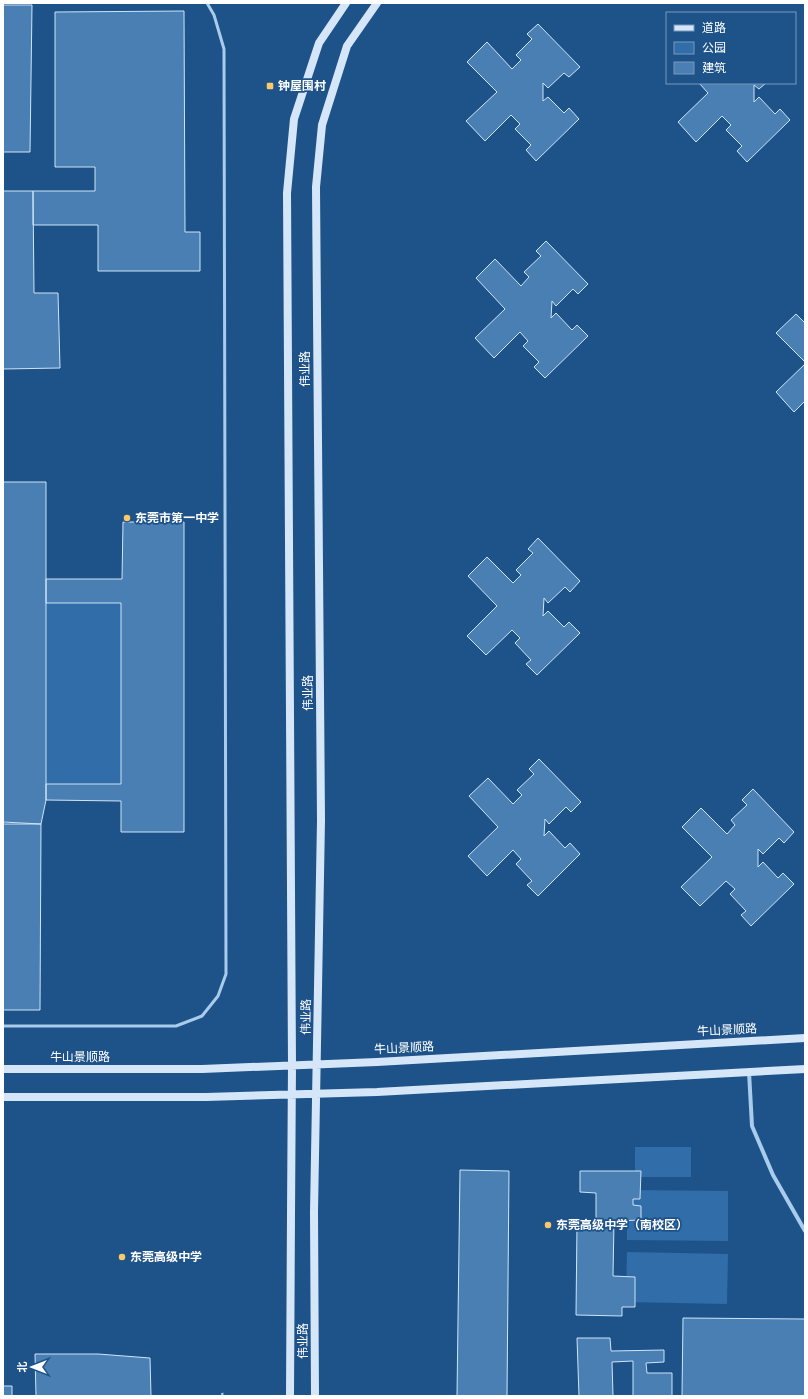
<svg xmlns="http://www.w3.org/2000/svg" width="808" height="1399" viewBox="0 0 808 1399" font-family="Montserrat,'Noto Sans SC',sans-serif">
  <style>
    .green { fill: #316da8 }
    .building { fill: #4a7fb4; stroke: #cee4f9 }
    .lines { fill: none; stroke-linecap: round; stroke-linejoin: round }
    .path { stroke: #a9cbec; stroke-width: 2.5; stroke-dasharray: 2 3; stroke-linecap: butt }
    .lane { stroke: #a9cbec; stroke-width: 3 }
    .street { stroke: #a9cbec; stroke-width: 4 }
    .secondary { stroke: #d5e6f9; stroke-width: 8 }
    .poi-dot { fill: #fbc968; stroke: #1e538a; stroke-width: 1.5 }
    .labels { text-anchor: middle; stroke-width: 3.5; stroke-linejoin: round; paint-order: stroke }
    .poi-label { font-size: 12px; font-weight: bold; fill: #fff; stroke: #1e538a; text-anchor: start }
    .street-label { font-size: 12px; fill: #fff; stroke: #1e538a }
  </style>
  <rect width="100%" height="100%" fill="#1e538a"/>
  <!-- green -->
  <path class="green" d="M46,603H121V784H46Z
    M635,1147H691V1177H635Z
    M627,1190L728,1191V1241L627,1240Z
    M627,1252L728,1254L727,1304L626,1302Z"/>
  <!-- building -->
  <path class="building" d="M3,5H32L30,152H3Z
    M184,11L185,232H200V271H98V225H33V191H95V167H55V12Z
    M538,24L580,67L569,77L564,73L548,88L543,83V101L548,97L564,113L569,108L579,119L536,161L526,150L531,145L515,129L520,124L511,115L485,141L466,121L497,92L467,62L487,42L512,69L521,60L516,55L532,39L527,34Z
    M699,83H766L759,89L754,85V102L759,97L775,114L780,109L790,120L747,162L737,151L742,146L726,130L731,125L722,116L696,142L678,122L708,93Z
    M3,191H33L34,293H58L60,368L3,369Z
    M546,241L588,284L578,294L573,289L556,306L552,301L551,318L556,313L572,330L577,325L588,336L545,378L534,367L539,362L523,346L528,341L520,332L494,358L475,338L505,309L476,278L495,259L521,286L529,277L524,272L541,256L536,251Z
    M796,314L805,323V362L776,333Z
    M805,364V401L794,412L776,392Z
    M3,482H46V800L41,824L3,822Z
    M123,522H184V832H121V801L46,800V784H121V603H46V579H122Z
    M538,538L580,581L570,592L565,587L548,603L544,598L543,616L548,611L564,627L569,622L580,633L537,675L526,664L531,660L515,643L520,638L512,630L486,655L467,636L497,606L468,576L487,557L513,583L521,575L516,570L533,553L528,549Z
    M539,759L581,802L571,812L566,807L549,824L545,819L544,836L549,831L565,848L570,843L580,854L538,896L527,885L532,881L516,864L521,859L513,850L487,876L468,856L498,827L469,796L488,778L513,804L522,795L517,790L534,774L529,769Z
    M753,789L794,832L784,843L779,838L763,854L758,849V867L763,862L778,878L783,873L794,884L751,926L741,915L746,911L730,894L735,889L726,881L700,906L681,887L712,857L682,827L701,808L727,834L735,825L731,820L747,805L742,800Z
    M3,824H41L40,1010H3Z
    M460,1170L509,1171L507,1396H457Z
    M580,1171H641L640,1199H633V1205L641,1206V1220L614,1221L613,1276L635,1277V1307H622V1316L576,1315L577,1223L596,1224V1193L580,1192Z
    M683,1318L805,1319V1396H682Z
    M577,1338H610L611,1351L664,1350V1362L646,1363L647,1373H672V1396H633V1361L612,1362L613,1396H579Z
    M35,1354H98L150,1358L151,1396H36Z
    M3,1386H12V1396H3Z"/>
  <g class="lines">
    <!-- path -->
    <path class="path" d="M222,1393L223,1396"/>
    <!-- lane -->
    <path class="lane" d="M3,1026H176L202,1016L218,996L226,974L224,49L214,15L207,3"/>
    <!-- street -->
    <path class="street" d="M749,1072L752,1126L773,1175L805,1231"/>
    <!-- secondary -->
    <path class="secondary" d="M3,1069H202L377,1062L805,1038
      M3,1097H206L377,1092L805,1069
      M290,1396L291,1213L292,1065L287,193L294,119L319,43L346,3
      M315,1396L314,1212L321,820L316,187L322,125L347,46L377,3"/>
  </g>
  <!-- markers -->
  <g class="poi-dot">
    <rect x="266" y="82" width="8" height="8" rx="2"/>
    <circle cx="127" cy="518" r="4"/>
    <circle cx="548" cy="1225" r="4"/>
    <circle cx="122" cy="1257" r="4"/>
  </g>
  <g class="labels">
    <!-- poi labels -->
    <g class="poi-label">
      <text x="278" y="90">钟屋围村</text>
      <text x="135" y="522">东莞市第一中学</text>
      <text x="556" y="1229">东莞高级中学（南校区）</text>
      <text x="130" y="1261">东莞高级中学</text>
    </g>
    <!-- street labels -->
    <g class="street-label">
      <text transform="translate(305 369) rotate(-90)" y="4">伟业路</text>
      <text transform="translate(308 693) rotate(-90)" y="4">伟业路</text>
      <text transform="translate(306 1017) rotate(-89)" y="4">伟业路</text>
      <text transform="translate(727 1030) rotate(-3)" y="4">牛山景顺路</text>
      <text transform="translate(404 1048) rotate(-3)" y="4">牛山景顺路</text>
      <text x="80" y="1061">牛山景顺路</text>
      <text transform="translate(303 1341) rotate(-90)" y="4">伟业路</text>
    </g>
  </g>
  <!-- border -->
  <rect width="808" height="1399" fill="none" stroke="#ffffff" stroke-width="8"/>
  <!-- legend -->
  <rect x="666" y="12" width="130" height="72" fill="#1e538a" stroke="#7898b9"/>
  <rect x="674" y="25" width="20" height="6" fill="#d5e6f9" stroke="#7898b9"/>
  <text x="702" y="32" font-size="12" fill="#ffffff">道路</text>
  <rect x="674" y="42" width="20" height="12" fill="#316da8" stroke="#7898b9"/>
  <text x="702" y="52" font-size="12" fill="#ffffff">公园</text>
  <rect x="674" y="62" width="20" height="12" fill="#4a7fb4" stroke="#7898b9"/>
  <text x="702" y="72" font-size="12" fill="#ffffff">建筑</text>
  <!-- north arrow -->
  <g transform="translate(32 1367) rotate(270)" stroke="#1e538a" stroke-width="3" paint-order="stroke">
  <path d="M0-3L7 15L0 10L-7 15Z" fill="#ffffff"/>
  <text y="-6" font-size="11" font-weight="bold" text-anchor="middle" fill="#ffffff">北</text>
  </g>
</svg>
